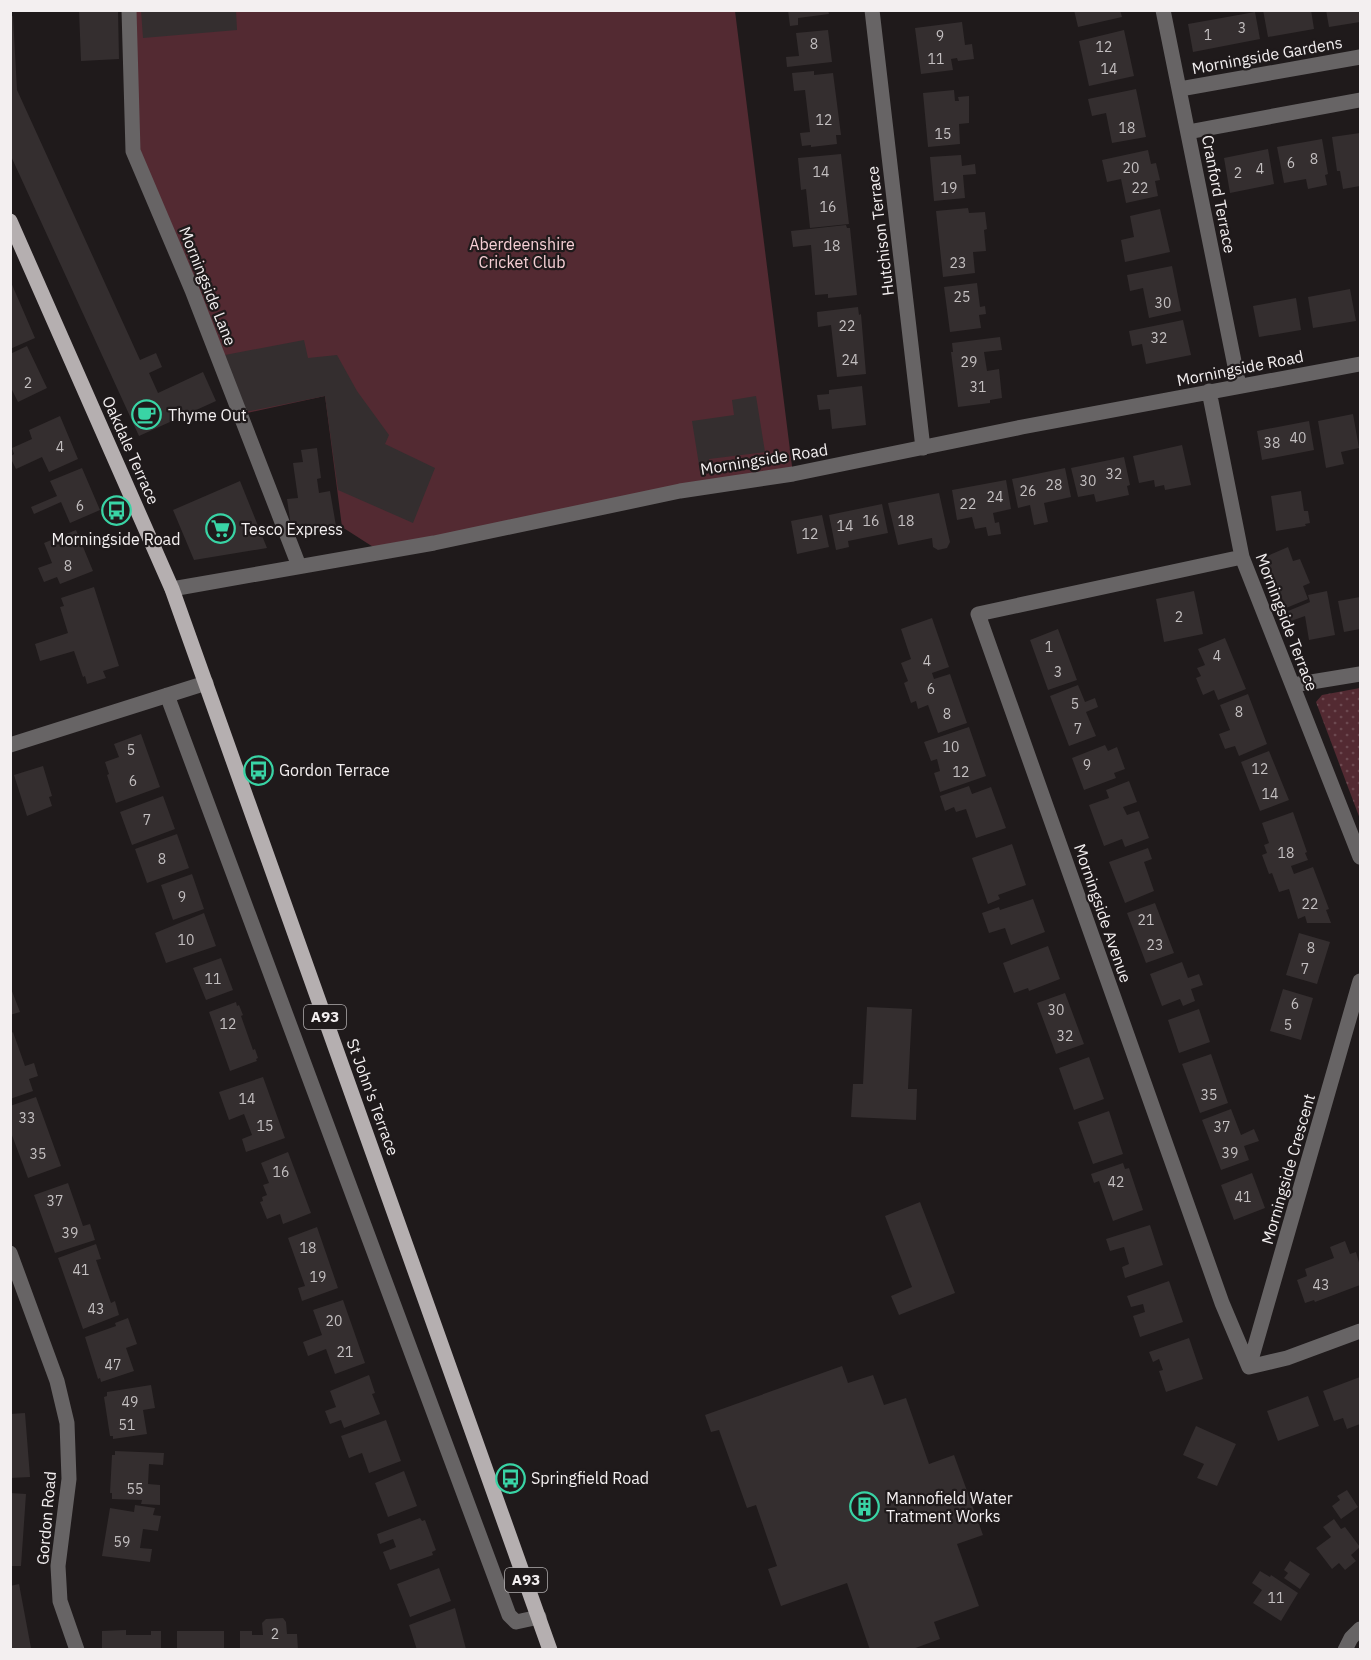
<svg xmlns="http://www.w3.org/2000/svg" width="1371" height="1660" viewBox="0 0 1371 1660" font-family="'IBM Plex Sans',sans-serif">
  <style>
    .grass { fill: url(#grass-dots) }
    .park { fill: #532a32 }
    .building { fill: #342e2f }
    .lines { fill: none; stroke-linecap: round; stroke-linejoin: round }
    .minor { stroke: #676465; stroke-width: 15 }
    .major { stroke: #b5afb0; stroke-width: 15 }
    .labels { text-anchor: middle; stroke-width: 4.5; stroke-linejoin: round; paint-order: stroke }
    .number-label { font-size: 14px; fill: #c3bfc0 }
    .shield { fill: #1f1a1b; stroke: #b3afb0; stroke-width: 1.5 }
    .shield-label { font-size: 15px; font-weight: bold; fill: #f3eff0 }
    .street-label { font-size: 16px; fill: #f3eff0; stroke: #1f1a1b }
    .park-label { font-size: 16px; fill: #f6cfd5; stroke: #1f1a1b }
    .poi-label { font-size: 16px; fill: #f3eff0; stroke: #1f1a1b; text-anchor: start }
  </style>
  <defs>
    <pattern id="grass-dots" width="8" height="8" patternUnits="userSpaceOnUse" patternTransform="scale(1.5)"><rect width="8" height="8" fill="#532a32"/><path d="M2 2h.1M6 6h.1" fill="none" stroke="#6c4950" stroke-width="1.8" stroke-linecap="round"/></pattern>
  </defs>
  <rect width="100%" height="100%" fill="#1f1a1b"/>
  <!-- grass -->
  <path class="grass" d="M1360,688V819L1316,702L1322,695Z"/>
  <!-- park -->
  <path class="park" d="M129,11H735L793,474L381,552L342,527L325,396L247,413L133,151Z"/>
  <!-- building -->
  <path class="building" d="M79,10H118L119,59L81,61Z
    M141,10H236L237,30L143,38Z
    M788,10H828L829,14L798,18V25L790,26Z
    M1074,10H1120L1122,17L1078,27Z
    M1263,10H1311L1314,29L1268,37Z
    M1326,10H1360V22L1329,27Z
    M1255,12L1260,39L1193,52L1188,24Z
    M13,16L17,90L140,360L156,353L162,367L149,373L158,393L203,372L216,401L139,436L10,154V17Z
    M962,22L965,45L972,44L974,59L958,61L957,58L951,59L953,70L921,74L915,28Z
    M828,30L832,62L787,67L786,57L799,56L796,33Z
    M1124,30L1134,76L1089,86L1079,41Z
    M814,71V75L833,73L841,135H836L837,144L811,147V145L802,146L800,133L810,132L805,90L794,91L792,73Z
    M1136,89L1146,137L1112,143L1106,113L1092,116L1088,99Z
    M954,90L955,101H959L958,97L969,96V123L959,124L960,144L928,147L923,93Z
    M1360,133V186L1343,189L1340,171H1337L1332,137Z
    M1322,139L1328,174L1325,175L1327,185L1308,189L1306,179L1284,183L1277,147Z
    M1268,149L1274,184L1230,193L1224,158Z
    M1148,150L1151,164L1156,163L1160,180L1155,181L1158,196L1126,203L1121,179L1107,182L1102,160Z
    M841,154L849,224L810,228L806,189L801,190L798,158Z
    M961,155L962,166L975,164L976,174L963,175L965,198L934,201L930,157Z
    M968,208L969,213L985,212L987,229L984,230L986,251L973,252L975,273L943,277L936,211Z
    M1160,209L1170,252L1125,262L1121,240L1134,237L1130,216Z
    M846,225L847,228H850L857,295L828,298V294L815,295L811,245L793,247L791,231Z
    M1172,266L1181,311L1149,318L1143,288L1130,291L1127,275Z
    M10,280L35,338L10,349Z
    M977,283L980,307L985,306L986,314L979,315L981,328L950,332L944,287Z
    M1350,289L1356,321L1313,328L1308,297Z
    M1296,298L1301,330L1259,337L1253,306Z
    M858,307L859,315L861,314L866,374L837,377L831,325L818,327L817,312Z
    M1183,320L1191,355L1146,364L1142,344L1132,346L1129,331Z
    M1000,337L1002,350L984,352L987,371L999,369L1002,398L990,400V403L958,407L951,352H953L952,343Z
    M304,340L308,358L337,355L357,391L389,435L385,444L435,468L413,523L338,490L325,396L245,412L225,355Z
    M27,346L47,388L18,402L10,386V354Z
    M862,386L866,425L832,429L830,409L819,410L817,395L829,394V390Z
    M756,396L765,452L709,459L711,470L700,471L692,421L734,415L732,400Z
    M1353,414L1359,448L1341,452L1344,464L1326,468L1318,421Z
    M60,416L78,459L49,472L42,457L16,469L10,457L14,454L12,448L32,439L29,430Z
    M1309,421L1314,450L1262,460L1257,431Z
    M1182,445L1191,485L1165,490L1164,485L1155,487L1154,480L1139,483L1133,456Z
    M317,448L321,478L317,479L319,493L330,491L336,526L292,533L287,499L298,498L293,463L303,462L301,450Z
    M1124,457L1130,485L1127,486L1129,495L1096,502L1094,494L1078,497L1071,468Z
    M82,468L100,510L70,523L61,502L34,514L31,507L57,496L50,481Z
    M1065,468L1071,497L1044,503L1048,522L1034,525L1030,505L1018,508L1012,479Z
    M1006,480L1011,509L993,513L995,523L999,522L1001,534L988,536L986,527L975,529L972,517L957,520L952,490Z
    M240,481L267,548L194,560L173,510Z
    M1301,491L1304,511H1308L1310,523L1305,524L1306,526L1276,531L1271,496Z
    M939,493L950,542L947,548L938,550L933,547L932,538L898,545L888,503Z
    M882,504L888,533L848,541L849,547L836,550L829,515Z
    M822,515L829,547L797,554L791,521Z
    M76,530L93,571L60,584L57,577L44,582L38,568L52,563L44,543Z
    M1288,547L1293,561L1300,559L1310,583L1303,586L1308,599L1286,608L1265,557Z
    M94,587L119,666L103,671L106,678L87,684L85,676L83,677L74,651L40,661L35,644L68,633L60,607L64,606L61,598Z
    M1194,591L1203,634L1164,642L1156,599Z
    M1327,591L1335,635L1309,640L1305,616L1291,621L1288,611L1310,602L1308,595Z
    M1360,597V629L1344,632L1338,601Z
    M932,618L949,667L932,673L934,679L950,674L967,723L938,733L928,705L918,709L916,701L911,703L904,683L908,681L901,663L911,659L901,629Z
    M1058,629L1077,680L1048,690L1030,640Z
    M1225,638L1246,689L1218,700L1214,690L1203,695L1196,678L1201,676L1197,668L1205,665L1198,649Z
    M1078,685L1085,702L1095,698L1098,707L1086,712L1096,736L1069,746L1050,696Z
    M1248,694L1267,744L1239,756L1235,746L1225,749L1219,734L1230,730L1220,705Z
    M969,727L986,776L940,792L934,773L940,771L937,759L931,761L924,742Z
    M141,734L160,787L116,803L107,775L109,774L105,762L119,757L114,744Z
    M1105,745L1108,751L1117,747L1125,769L1114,773L1116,778L1084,790L1072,758Z
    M1269,751L1289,800L1260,811L1241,762Z
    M43,766L52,796L49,797L52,806L27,816L14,775Z
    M1129,781L1137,802L1123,807L1127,815L1139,811L1149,838L1125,847L1122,839L1104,846L1089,805L1109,798L1106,790Z
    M969,786L972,794L991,787L1006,828L976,838L966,809L956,812L954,807L945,811L940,796Z
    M163,796L175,829L132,845L120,812Z
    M1293,812L1307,852L1305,853L1308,860L1291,866L1294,874L1313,867L1329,909L1326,910L1331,923H1307L1305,916L1298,919L1289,889L1279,892L1272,873L1269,874L1262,855L1267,853L1264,845L1269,843L1262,823Z
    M177,834L189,868L147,883L135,849Z
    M1012,844L1026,885L998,895L1000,899L988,904L972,858Z
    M1148,848L1152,859L1144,862L1154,891L1125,903L1109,862Z
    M192,874L204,909L173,920L161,885Z
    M1033,899L1045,932L1011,945L1005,928L989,933L982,913L999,907L1000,910Z
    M1155,903L1174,953L1146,963L1127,913Z
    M204,913L216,946L166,963L155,933Z
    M1299,933L1330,942L1317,984L1286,975Z
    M1048,946L1060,979L1029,991L1028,988L1014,993L1003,963Z
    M221,958L233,990L206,1000L193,968Z
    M1182,962L1188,978L1199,974L1203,985L1191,989L1195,1001L1183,1006L1180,999L1162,1006L1150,974Z
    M10,986L20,1012L10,1015Z
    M1283,989L1313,998L1301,1040L1270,1031Z
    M1065,993L1084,1044L1056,1054L1037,1003Z
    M236,1002L237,1006L239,1005L243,1015L241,1016L253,1050L255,1049L258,1058L256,1059L257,1061L230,1071L209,1012Z
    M867,1007L912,1009L908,1089H917L916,1120L851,1117L853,1084H863Z
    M1199,1009L1210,1042L1179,1053L1168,1020Z
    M13,1032L25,1066L34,1063L38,1076L29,1079L33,1091L10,1099V1034Z
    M1211,1054L1228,1103L1200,1113L1182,1064Z
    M1089,1057L1104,1099L1074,1110L1059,1068Z
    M263,1077L285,1138L246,1152L242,1139L252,1135L244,1114L229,1120L219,1092Z
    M36,1097L61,1166L28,1178L10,1130V1106Z
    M1231,1109L1241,1135L1254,1129L1259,1141L1244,1146L1249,1160L1221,1170L1202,1120Z
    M1109,1111L1123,1154L1093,1164L1078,1122Z
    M288,1152L311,1213L283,1224L280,1214L267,1219L260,1202L263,1201L262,1197L267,1195L263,1185L269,1183L261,1163Z
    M1123,1163L1125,1169L1129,1168L1143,1210L1113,1221L1099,1181L1094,1183L1091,1174Z
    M1252,1173L1265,1208L1234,1220L1221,1185Z
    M68,1183L83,1226L90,1224L95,1240L55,1253L34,1195Z
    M920,1202L955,1293L899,1315L891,1296L912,1287L885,1216Z
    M1150,1225L1163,1265L1125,1278L1122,1267L1129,1264L1124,1247L1110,1251L1106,1239Z
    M317,1227L338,1288L302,1301L298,1288L305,1286L288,1238Z
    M1345,1241L1350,1254L1356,1252L1360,1266V1285L1315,1302L1314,1300L1305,1303L1297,1280L1307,1276L1305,1269L1334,1258L1330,1247Z
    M96,1244L101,1259L96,1260L111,1303L115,1301L119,1315L83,1329L58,1258Z
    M1169,1281L1183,1322L1140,1337L1133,1316L1145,1312L1143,1304L1131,1307L1127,1296Z
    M343,1300L365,1363L335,1374L326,1349L308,1356L303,1342L322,1335L313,1310Z
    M128,1318L137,1344L126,1348L134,1371L101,1382L100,1378L98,1379L85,1337L116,1326L115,1323Z
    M1189,1338L1203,1379L1166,1392L1159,1371L1163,1370L1159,1359L1153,1362L1149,1352Z
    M842,1366L848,1383L873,1375L884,1405L906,1398L929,1464L954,1455L983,1535L957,1544L979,1606L934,1622L940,1639L910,1650H870L847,1583L781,1606L768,1569L777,1566L756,1505L747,1508L719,1430L711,1432L705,1415Z
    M369,1375L375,1393L372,1394L380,1414L344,1428L341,1420L330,1424L325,1411L336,1407L330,1391Z
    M1360,1377V1424L1347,1429L1343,1418L1334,1421L1323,1391Z
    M151,1385L155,1408L143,1410L147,1434L113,1439V1436H110L104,1397L107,1396V1392Z
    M1308,1396L1319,1426L1278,1441L1267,1411Z
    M25,1413L30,1477L10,1478V1414Z
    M386,1420L401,1461L369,1473L362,1453L349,1458L341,1436Z
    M1196,1426L1236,1444L1217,1486L1197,1478L1204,1464L1183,1455Z
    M115,1451L164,1453L163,1465L149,1464L148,1484L160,1485V1505L141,1504L142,1500L112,1499V1493H110L112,1455H115Z
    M404,1471L417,1506L388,1517L375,1483Z
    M1347,1490L1358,1507L1341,1519L1332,1506L1340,1500L1337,1496Z
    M10,1493L26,1494L21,1566H10Z
    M135,1505L155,1508L153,1515L161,1516L158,1531L143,1529L140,1548L152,1549L150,1562L102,1556L110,1508L134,1512Z
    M420,1518L422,1521L425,1520L436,1550L432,1552L433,1555L390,1570L383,1552L396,1547L393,1539L380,1544L377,1534Z
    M1334,1519L1341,1529L1345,1527L1360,1547L1351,1555L1356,1561L1345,1570L1339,1563L1332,1569L1316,1548L1331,1537L1323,1527Z
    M1290,1561L1310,1574L1300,1589L1284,1578L1288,1573L1284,1570Z
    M439,1568L451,1601L410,1617L397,1584Z
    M1260,1571L1270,1577L1271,1575L1298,1593L1281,1621L1253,1603L1262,1590L1252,1583Z
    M19,1584L31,1648L10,1650V1586Z
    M455,1608L466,1649L417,1650L409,1625Z
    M283,1618L286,1622L287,1634H297L298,1650H240V1631H252V1635H263L262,1623L266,1619Z
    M126,1630V1635H151V1631H161V1650H102V1631Z
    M177,1631H224V1650H177Z"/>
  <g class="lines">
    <!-- minor -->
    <path class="minor" d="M129,10L133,151L192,290L299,566
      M872,10L923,448
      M1163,10L1239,386
      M1180,89L1360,57
      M1188,132L1360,100
      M1209,391L1242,557L1360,857
      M1242,557L978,614L1222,1303L1249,1367L1287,1358L1360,1331
      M172,589L434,543L680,491L793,474L1022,427L1360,364
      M1293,685L1360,674
      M167,695L509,1615L516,1622L539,1617
      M10,745L206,683
      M10,1253L57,1381L67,1423L69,1479L58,1566L60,1601L77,1650
      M1249,1367L1360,981
      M1345,1650L1351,1638L1360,1629"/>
    <!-- major -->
    <path class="major" d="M10,221L172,589L550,1650"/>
  </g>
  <!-- icons -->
  <defs>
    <symbol id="cafe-ring" viewBox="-11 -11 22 22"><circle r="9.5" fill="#1f1a1b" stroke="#39d4a5" stroke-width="1.5"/><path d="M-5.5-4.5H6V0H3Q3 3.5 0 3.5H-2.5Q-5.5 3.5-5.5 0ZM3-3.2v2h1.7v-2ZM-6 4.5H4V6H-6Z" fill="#39d4a5"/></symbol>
    <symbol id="bus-ring" viewBox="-11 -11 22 22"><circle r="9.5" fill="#1f1a1b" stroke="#39d4a5" stroke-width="1.5"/><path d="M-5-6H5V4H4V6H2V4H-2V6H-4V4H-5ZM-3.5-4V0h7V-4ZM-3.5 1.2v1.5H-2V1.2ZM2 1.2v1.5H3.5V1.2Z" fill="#39d4a5"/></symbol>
    <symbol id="supermarket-ring" viewBox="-11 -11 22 22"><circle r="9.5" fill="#1f1a1b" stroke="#39d4a5" stroke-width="1.5"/><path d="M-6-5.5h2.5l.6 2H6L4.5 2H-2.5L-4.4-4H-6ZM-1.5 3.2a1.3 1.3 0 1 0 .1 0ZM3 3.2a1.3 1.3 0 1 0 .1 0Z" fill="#39d4a5"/></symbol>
    <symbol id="building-ring" viewBox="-11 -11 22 22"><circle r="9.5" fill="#1f1a1b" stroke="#39d4a5" stroke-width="1.5"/><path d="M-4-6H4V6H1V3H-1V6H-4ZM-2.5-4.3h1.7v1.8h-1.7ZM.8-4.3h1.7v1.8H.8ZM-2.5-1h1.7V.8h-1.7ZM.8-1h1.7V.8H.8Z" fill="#39d4a5"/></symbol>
  </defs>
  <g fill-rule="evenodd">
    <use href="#cafe-ring" x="130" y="398" width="33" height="33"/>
    <use href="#bus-ring" x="100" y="494" width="33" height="33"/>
    <use href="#supermarket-ring" x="204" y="512" width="33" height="33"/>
    <use href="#bus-ring" x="242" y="754" width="33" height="33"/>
    <use href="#bus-ring" x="494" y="1462" width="33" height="33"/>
    <use href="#building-ring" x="848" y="1490" width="33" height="33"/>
  </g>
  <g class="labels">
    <!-- number labels -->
    <g class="number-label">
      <text x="1242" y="33">3</text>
      <text x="1208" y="40">1</text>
      <text x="940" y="41">9</text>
      <text x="814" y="49">8</text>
      <text x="1104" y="52">12</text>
      <text x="936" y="64">11</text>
      <text x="1109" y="74">14</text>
      <text x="824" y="125">12</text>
      <text x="1127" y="133">18</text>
      <text x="943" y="139">15</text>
      <text x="1314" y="164">8</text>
      <text x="1291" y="168">6</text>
      <text x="1131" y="173">20</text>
      <text x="1260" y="174">4</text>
      <text x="821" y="177">14</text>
      <text x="1238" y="178">2</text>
      <text x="949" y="193">19</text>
      <text x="1140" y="193">22</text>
      <text x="828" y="212">16</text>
      <text x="832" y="251">18</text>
      <text x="958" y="268">23</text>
      <text x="962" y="302">25</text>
      <text x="1163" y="308">30</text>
      <text x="847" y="331">22</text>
      <text x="1159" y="343">32</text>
      <text x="850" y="365">24</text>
      <text x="969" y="367">29</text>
      <text x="28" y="388">2</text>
      <text x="978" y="392">31</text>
      <text x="1298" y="443">40</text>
      <text x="1272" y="448">38</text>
      <text x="60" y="452">4</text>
      <text x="1114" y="479">32</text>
      <text x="1088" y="486">30</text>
      <text x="1054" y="490">28</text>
      <text x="1028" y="496">26</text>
      <text x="995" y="502">24</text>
      <text x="968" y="509">22</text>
      <text x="80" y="511">6</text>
      <text x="871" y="526">16</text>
      <text x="906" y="526">18</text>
      <text x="845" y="531">14</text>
      <text x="810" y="539">12</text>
      <text x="68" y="571">8</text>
      <text x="1179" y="622">2</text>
      <text x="1049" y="652">1</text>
      <text x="1217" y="661">4</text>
      <text x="927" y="666">4</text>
      <text x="1058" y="677">3</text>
      <text x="931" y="694">6</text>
      <text x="1075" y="709">5</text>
      <text x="1239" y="717">8</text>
      <text x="947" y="719">8</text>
      <text x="1078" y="734">7</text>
      <text x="951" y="752">10</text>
      <text x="131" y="755">5</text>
      <text x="1087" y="770">9</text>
      <text x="1260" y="774">12</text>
      <text x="961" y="777">12</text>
      <text x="133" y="786">6</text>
      <text x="1270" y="799">14</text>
      <text x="147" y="825">7</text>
      <text x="1286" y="858">18</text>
      <text x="162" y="864">8</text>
      <text x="182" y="902">9</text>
      <text x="1310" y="909">22</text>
      <text x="1146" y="925">21</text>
      <text x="186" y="945">10</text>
      <text x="1155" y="950">23</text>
      <text x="1311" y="953">8</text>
      <text x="1305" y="974">7</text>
      <text x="213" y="984">11</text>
      <text x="1295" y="1009">6</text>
      <text x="1056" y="1015">30</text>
      <text x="228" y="1029">12</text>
      <text x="1288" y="1030">5</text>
      <text x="1065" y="1041">32</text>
      <text x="1209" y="1100">35</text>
      <text x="247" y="1104">14</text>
      <text x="27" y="1123">33</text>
      <text x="265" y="1131">15</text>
      <text x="1222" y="1132">37</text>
      <text x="1230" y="1158">39</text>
      <text x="38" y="1159">35</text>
      <text x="281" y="1177">16</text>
      <text x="1116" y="1187">42</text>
      <text x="1243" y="1202">41</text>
      <text x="55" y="1206">37</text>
      <text x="70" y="1238">39</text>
      <text x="308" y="1253">18</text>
      <text x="81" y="1275">41</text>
      <text x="318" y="1282">19</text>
      <text x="1321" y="1290">43</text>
      <text x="96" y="1314">43</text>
      <text x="334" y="1326">20</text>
      <text x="345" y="1357">21</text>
      <text x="113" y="1370">47</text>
      <text x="130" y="1407">49</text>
      <text x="127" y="1430">51</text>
      <text x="135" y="1494">55</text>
      <text x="122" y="1547">59</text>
      <text x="1276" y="1603">11</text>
      <text x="275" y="1639">2</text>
    </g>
    <!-- shield labels -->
    <g class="shield">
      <rect x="304" y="1005" width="42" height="24" rx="4.5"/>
      <rect x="505" y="1568" width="42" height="24" rx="4.5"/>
    </g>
    <g class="shield-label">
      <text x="325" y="1022">A93</text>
      <text x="526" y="1585">A93</text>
    </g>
    <!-- street labels -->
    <g class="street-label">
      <text transform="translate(1267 55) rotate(-10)" y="6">Morningside Gardens</text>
      <text transform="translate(1219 194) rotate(79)" y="6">Cranford Terrace</text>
      <text transform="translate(880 231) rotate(-97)" y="6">Hutchison Terrace</text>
      <text transform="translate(208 286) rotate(68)" y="6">Morningside Lane</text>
      <text transform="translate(1240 368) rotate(-11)" y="6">Morningside Road</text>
      <text transform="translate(131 450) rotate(66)" y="6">Oakdale Terrace</text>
      <text transform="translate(764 459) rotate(-9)" y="6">Morningside Road</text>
      <text transform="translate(1287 622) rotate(69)" y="6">Morningside Terrace</text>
      <text transform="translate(1103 913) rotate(71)" y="6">Morningside Avenue</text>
      <text transform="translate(373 1097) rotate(70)" y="6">St John's Terrace</text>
      <text transform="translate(1288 1169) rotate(-74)" y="6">Morningside Crescent</text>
      <text transform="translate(46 1518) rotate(-85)" y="6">Gordon Road</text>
    </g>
    <!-- park labels -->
    <g class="park-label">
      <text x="522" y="250">Aberdeenshire<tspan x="522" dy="18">Cricket Club</tspan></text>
    </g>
    <!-- poi labels -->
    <g class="poi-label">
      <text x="168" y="421">Thyme Out</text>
      <text x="241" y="535">Tesco Express</text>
      <text x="116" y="545" text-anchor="middle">Morningside Road</text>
      <text x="279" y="776">Gordon Terrace</text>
      <text x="531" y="1484">Springfield Road</text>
      <text x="886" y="1504">Mannofield Water<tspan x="886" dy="18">Tratment Works</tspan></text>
    </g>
  </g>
  <!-- border -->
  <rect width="1371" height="1660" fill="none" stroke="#f3eff0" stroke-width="24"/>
</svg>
